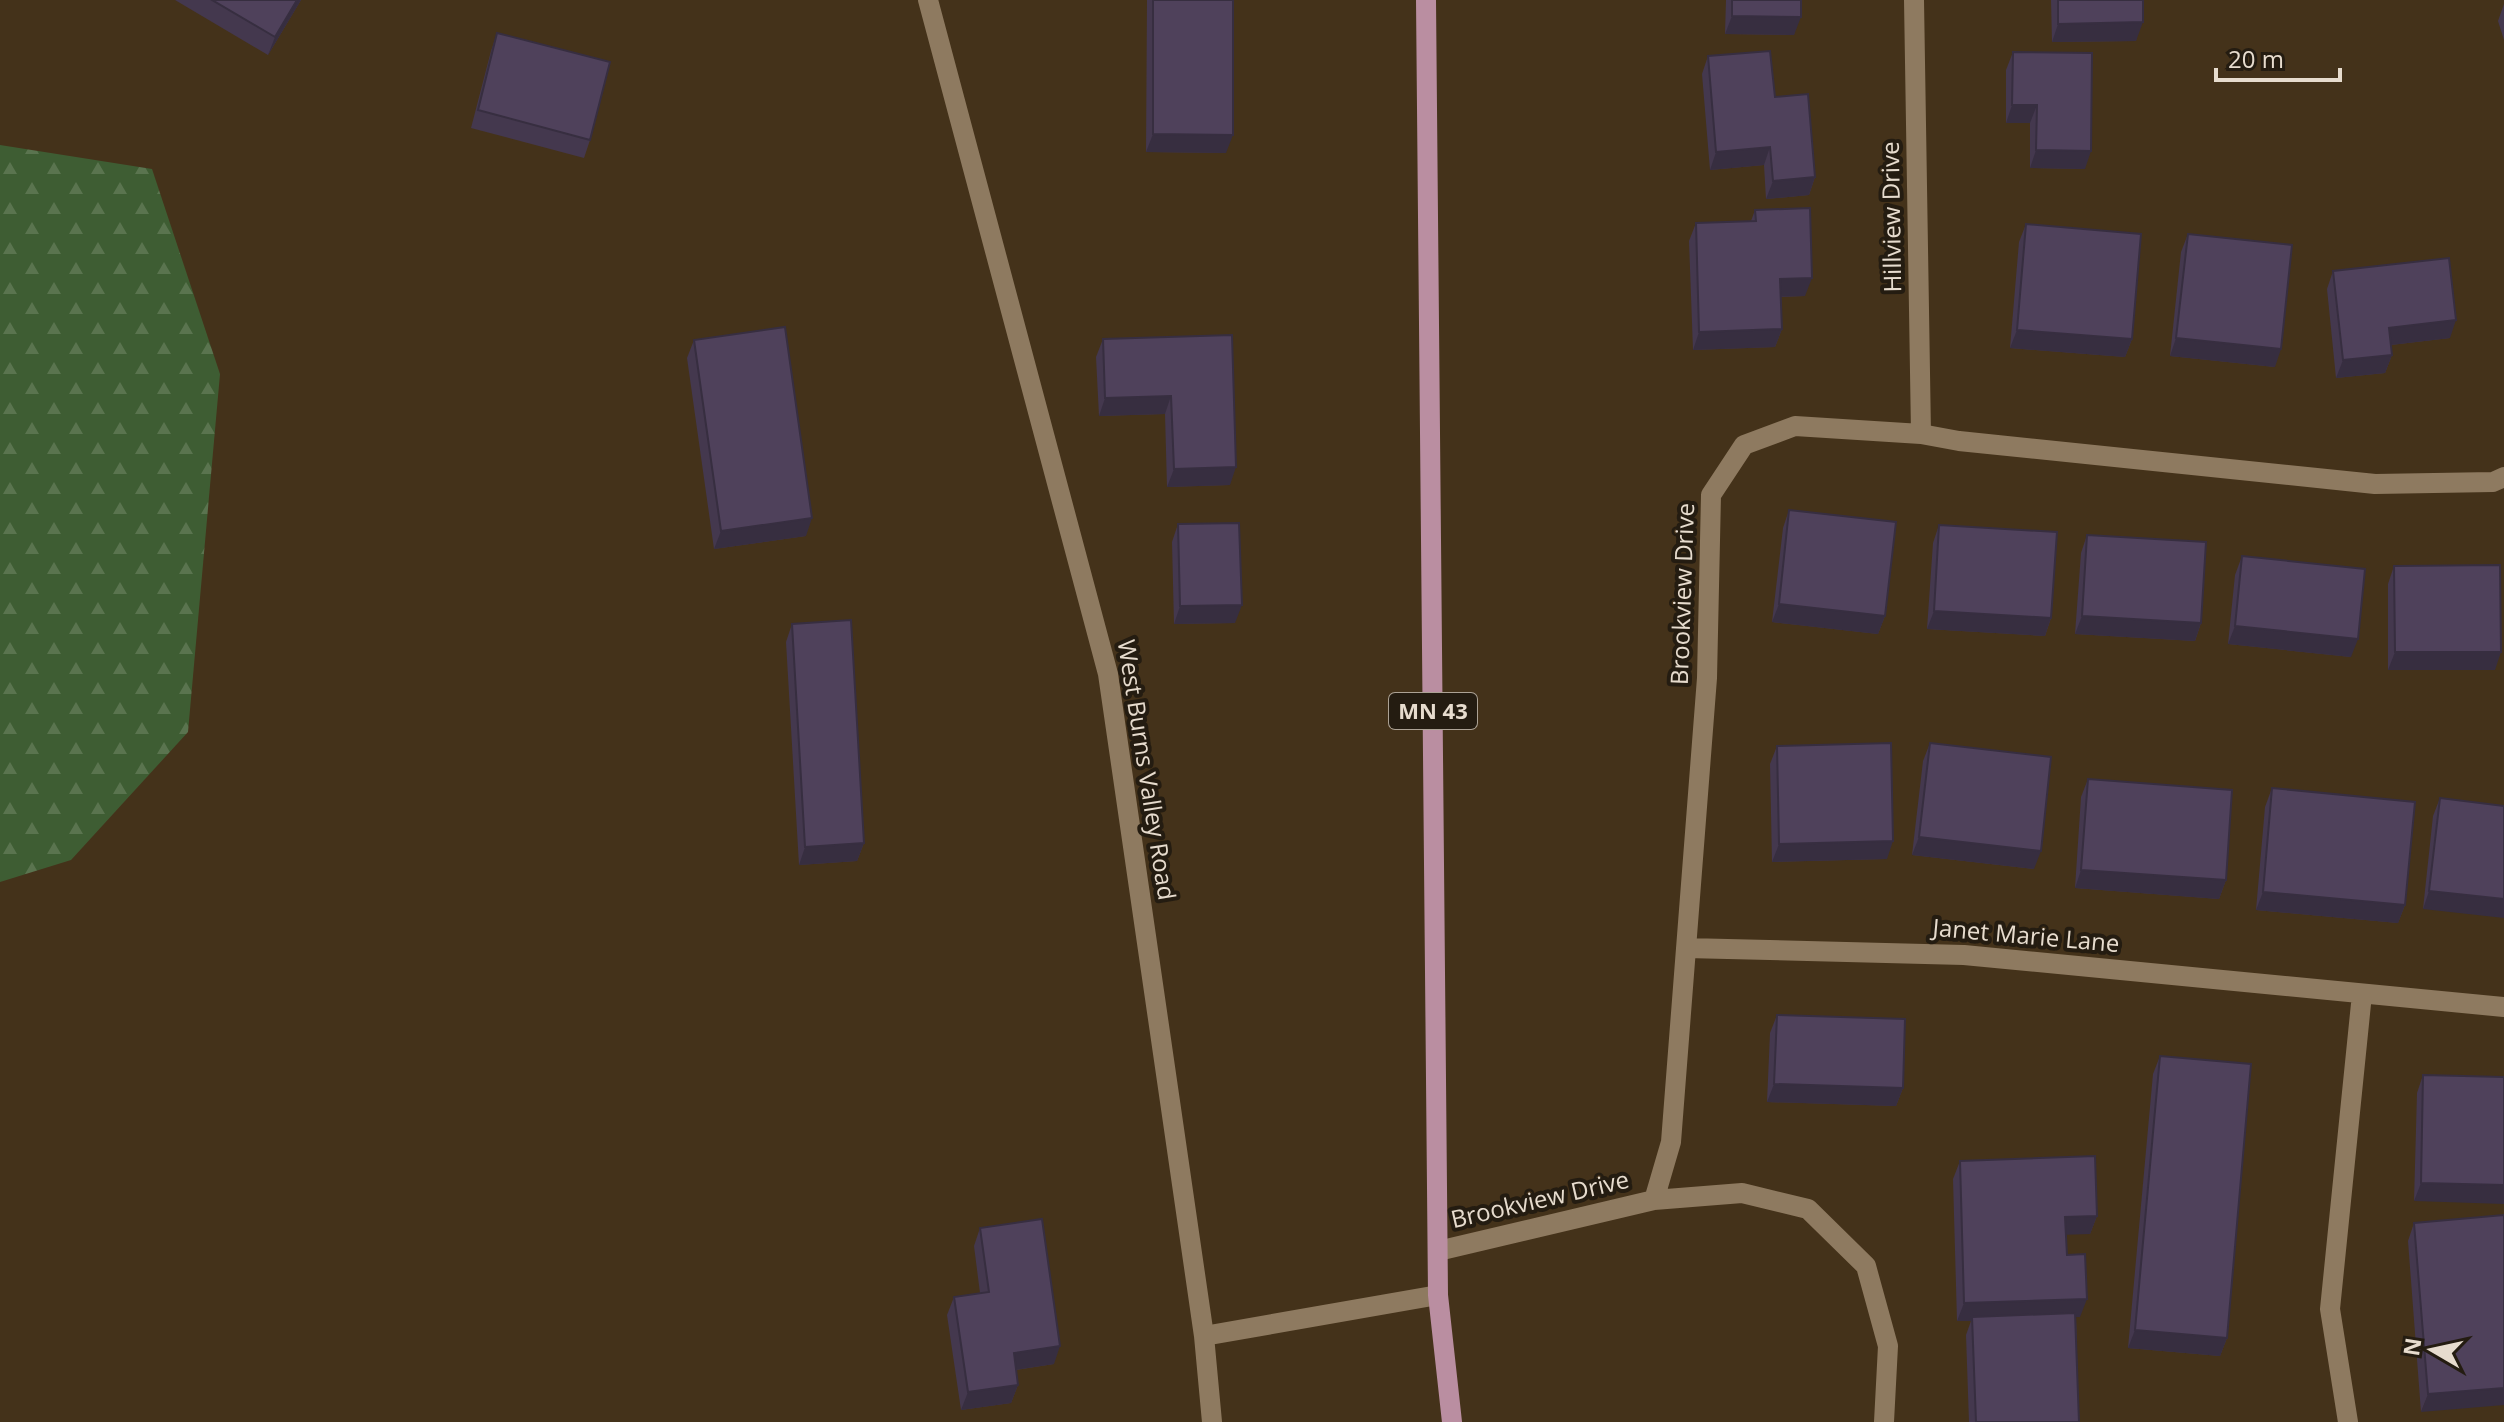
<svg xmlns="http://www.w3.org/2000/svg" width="2504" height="1422" viewBox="0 0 2504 1422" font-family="'Open Sans',sans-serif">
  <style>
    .forest { fill: url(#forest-firs) }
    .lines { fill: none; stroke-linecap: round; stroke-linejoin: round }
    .minor { stroke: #8e7a60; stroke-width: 20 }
    .major { stroke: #ba8ea1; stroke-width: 20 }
    .wall { fill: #44384e }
    .shaded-wall { fill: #372e40 }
    .building { fill: #4f415b; stroke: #372e40; stroke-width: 2 }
    .labels { text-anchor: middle; stroke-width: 8; stroke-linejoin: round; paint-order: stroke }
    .shield { fill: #241c11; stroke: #aca295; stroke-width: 2 }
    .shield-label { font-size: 22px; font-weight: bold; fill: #e7dcce }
    .street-label { font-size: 24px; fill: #e7dcce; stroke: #241c11 }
  </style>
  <defs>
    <pattern id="forest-firs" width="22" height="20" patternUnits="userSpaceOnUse" patternTransform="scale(2)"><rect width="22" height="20" fill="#3e5d33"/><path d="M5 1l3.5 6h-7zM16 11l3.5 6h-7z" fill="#5a744f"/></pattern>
  </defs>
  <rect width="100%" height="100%" fill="#44321a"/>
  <!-- forest -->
  <path class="forest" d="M0,145L152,169L220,374L188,732L71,860L0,882Z"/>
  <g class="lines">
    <!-- minor -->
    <path class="minor" d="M928,0L1108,674L1204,1336L1212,1422
      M1914,0L1921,434
      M1686,948L1964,955L2504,1007
      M1654,1200L1742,1193L1808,1209L1866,1266L1888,1346L1884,1422
      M1438,1251L1654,1200L1671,1142L1707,678L1711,495L1744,445L1795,426L1921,434L1959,441L2375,484L2493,482L2504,477
      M1204,1336L1438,1295
      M2348,1422L2330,1309L2362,994"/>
    <!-- major -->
    <path class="major" d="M1426,0L1438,1295L1452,1422"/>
  </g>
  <!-- wall -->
  <path class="wall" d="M175,0H301L268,55Z
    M1147,0H1153L1226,153L1146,152Z
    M1726,0H1801L1794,35L1725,34Z
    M2051,0H2143L2136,41L2052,42Z
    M2504,4V40L2498,21Z
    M497,33L590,140L584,158L471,128L491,51Z
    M2013,52L2085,169L2030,168V123H2006V70Z
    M1708,56L1775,97L1815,177L1809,195L1766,199L1764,165L1710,170L1702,74Z
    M1755,210L1805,296L1781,297L1782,329L1775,347L1693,350L1689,241L1696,223L1751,221Z
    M2026,224L2132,339L2125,357L2010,348L2019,242Z
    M2188,234L2275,367L2170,356L2181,252Z
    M2333,271L2450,338L2391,345L2392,355L2385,373L2336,378L2327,289Z
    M1232,335L1230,485L1167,487L1165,414L1099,416L1096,357L1103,339Z
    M694,340L806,536L714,549L687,358Z
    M1789,510L1885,616L1878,634L1772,622L1783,528Z
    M1178,524L1235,623L1174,624L1172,542Z
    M1939,525L2051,618L2045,636L1927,629L1933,543Z
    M2087,535L2201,623L2195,641L2075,634L2081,553Z
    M2242,556L2351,657L2228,644L2235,575Z
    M2394,566L2495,670H2388V584Z
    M792,624L864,843L857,861L799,865L786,642Z
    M1930,743L2034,869L1912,855L1923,761Z
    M1777,746L1887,859L1772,862L1770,764Z
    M2088,779L2226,880L2219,899L2075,888L2081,797Z
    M2272,788L2405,905L2398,923L2256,910L2265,807Z
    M2440,798L2504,806L2423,909L2433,816Z
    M1777,1015L1903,1088L1896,1106L1767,1102L1770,1033Z
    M2160,1056L2227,1338L2220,1356L2128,1348L2153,1074Z
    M2423,1075L2504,1077L2414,1201L2417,1093Z
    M1960,1161L2097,1216L2090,1234H2066L2067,1255L2080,1317H2076L2079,1422H1969L1966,1335L1971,1321H1957L1953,1179Z
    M2504,1215L2421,1412L2408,1241L2414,1223Z
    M980,1228L1054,1364L1016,1370L1018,1385L1011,1403L961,1410L947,1315L954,1297L980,1293L974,1246Z"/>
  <!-- shaded-wall -->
  <path class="shaded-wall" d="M297,0H301L268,55L275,37Z
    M1732,16L1801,17L1794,35L1725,34Z
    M2143,22L2136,41L2052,42L2058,24Z
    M2012,105H2037L2030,123H2006Z
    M1153,134L1233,135L1226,153L1146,152Z
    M1770,147L1764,165L1710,170L1716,152Z
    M2036,150L2091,151L2085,169L2030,168Z
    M1815,177L1809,195L1766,199L1773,181Z
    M1812,278L1805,296L1774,297L1780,279Z
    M2456,320L2450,338L2382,346L2389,328Z
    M1782,329L1775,347L1693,350L1699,332Z
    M2017,330L2132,339L2125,357L2010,348Z
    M2176,338L2281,349L2275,367L2170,356Z
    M2392,355L2385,373L2336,378L2343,360Z
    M1171,396L1165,414L1099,416L1105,398Z
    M1236,467L1230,485L1167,487L1174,469Z
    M812,518L806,536L714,549L721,531Z
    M1779,604L1885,616L1878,634L1772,622Z
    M1242,605L1235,623L1174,624L1180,606Z
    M1934,611L2051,618L2045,636L1927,629Z
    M2082,616L2201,623L2195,641L2075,634Z
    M2235,626L2358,639L2351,657L2228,644Z
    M2395,652H2501L2495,670H2388Z
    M1919,837L2041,851L2034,869L1912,855Z
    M1893,841L1887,859L1772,862L1779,844Z
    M864,843L857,861L799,865L805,847Z
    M2081,870L2226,880L2219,899L2075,888Z
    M2429,891L2504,899V918L2423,909Z
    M2263,892L2405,905L2398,923L2256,910Z
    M1774,1084L1903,1088L1896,1106L1767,1102Z
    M2421,1183L2504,1185V1204L2414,1201Z
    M2097,1216L2090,1234L2058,1235L2065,1217Z
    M2087,1299L2080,1317L1972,1320V1317L1971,1321H1957L1964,1303Z
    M2135,1330L2227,1338L2220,1356L2128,1348Z
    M1060,1346L1054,1364L1007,1371L1014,1353Z
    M1018,1385L1011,1403L961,1410L968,1392Z
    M2504,1388V1405L2421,1412L2428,1394Z"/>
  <!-- building -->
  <path class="building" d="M212,0H297L275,37Z
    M1153,0H1233V135L1153,134Z
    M1732,0H1801V17L1732,16Z
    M2058,0H2143V22L2058,24Z
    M497,33L610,62L590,140L478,110Z
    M1770,51L1775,97L1808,94L1815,177L1773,181L1770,147L1716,152L1708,56Z
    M2013,52L2092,53L2091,151L2036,150L2037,105H2012Z
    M1810,208L1812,278L1780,279L1782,329L1699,332L1696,223L1756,221L1755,210Z
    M2026,224L2141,234L2132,339L2017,330Z
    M2188,234L2292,245L2281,349L2176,338Z
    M2449,258L2456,320L2389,328L2392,355L2343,360L2333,271Z
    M785,327L812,518L721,531L694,340Z
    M1232,335L1236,467L1174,469L1171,396L1105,398L1103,339Z
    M1789,510L1896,522L1885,616L1779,604Z
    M1239,523L1242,605L1180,606L1178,524Z
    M1939,525L2057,532L2051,618L1934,611Z
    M2087,535L2206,542L2201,623L2082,616Z
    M2242,556L2365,569L2358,639L2235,626Z
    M2500,565L2501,652H2395L2394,566Z
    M851,620L864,843L805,847L792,624Z
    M1891,743L1893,841L1779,844L1777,746Z
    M1930,743L2051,757L2041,851L1919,837Z
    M2088,779L2232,790L2226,880L2081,870Z
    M2272,788L2415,802L2405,905L2263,892Z
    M2440,798L2504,806V899L2429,891Z
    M1777,1015L1905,1019L1903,1088L1774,1084Z
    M2160,1056L2251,1064L2227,1338L2135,1330Z
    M2423,1075L2504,1077V1185L2421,1183Z
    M2095,1156L2097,1216L2065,1217L2067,1255L2085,1254L2087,1299L1964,1303L1960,1161Z
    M2504,1215V1388L2428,1394L2414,1223Z
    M1042,1219L1060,1346L1014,1353L1018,1385L968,1392L954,1297L989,1292L980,1228Z
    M2075,1313L2079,1422H1976L1972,1317Z"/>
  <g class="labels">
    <!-- shield labels -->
    <rect class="shield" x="1389" y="693" width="88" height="36" rx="6"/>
    <g class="shield-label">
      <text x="1433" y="719">MN 43</text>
    </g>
    <!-- street labels -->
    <g class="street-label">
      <text transform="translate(1892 217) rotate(-91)" y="8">Hillview Drive</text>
      <text transform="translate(1683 594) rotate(-88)" y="8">Brookview Drive</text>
      <text transform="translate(1146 770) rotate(81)" y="8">West Burns Valley Road</text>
      <text transform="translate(2026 936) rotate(5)" y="8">Janet Marie Lane</text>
      <text transform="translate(1540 1200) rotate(-13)" y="8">Brookview Drive</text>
    </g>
  </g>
  <!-- north arrow -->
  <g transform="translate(2432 1350) rotate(279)" stroke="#241c11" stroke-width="6" paint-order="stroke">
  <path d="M0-6L14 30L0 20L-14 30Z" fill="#e7dcce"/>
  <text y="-12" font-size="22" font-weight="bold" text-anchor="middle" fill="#e7dcce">N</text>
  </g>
  <!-- scale -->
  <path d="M2216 68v12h124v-12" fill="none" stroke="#e7dcce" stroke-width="4"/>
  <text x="2228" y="68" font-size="24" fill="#e7dcce" stroke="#241c11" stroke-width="6" paint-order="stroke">20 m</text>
</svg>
